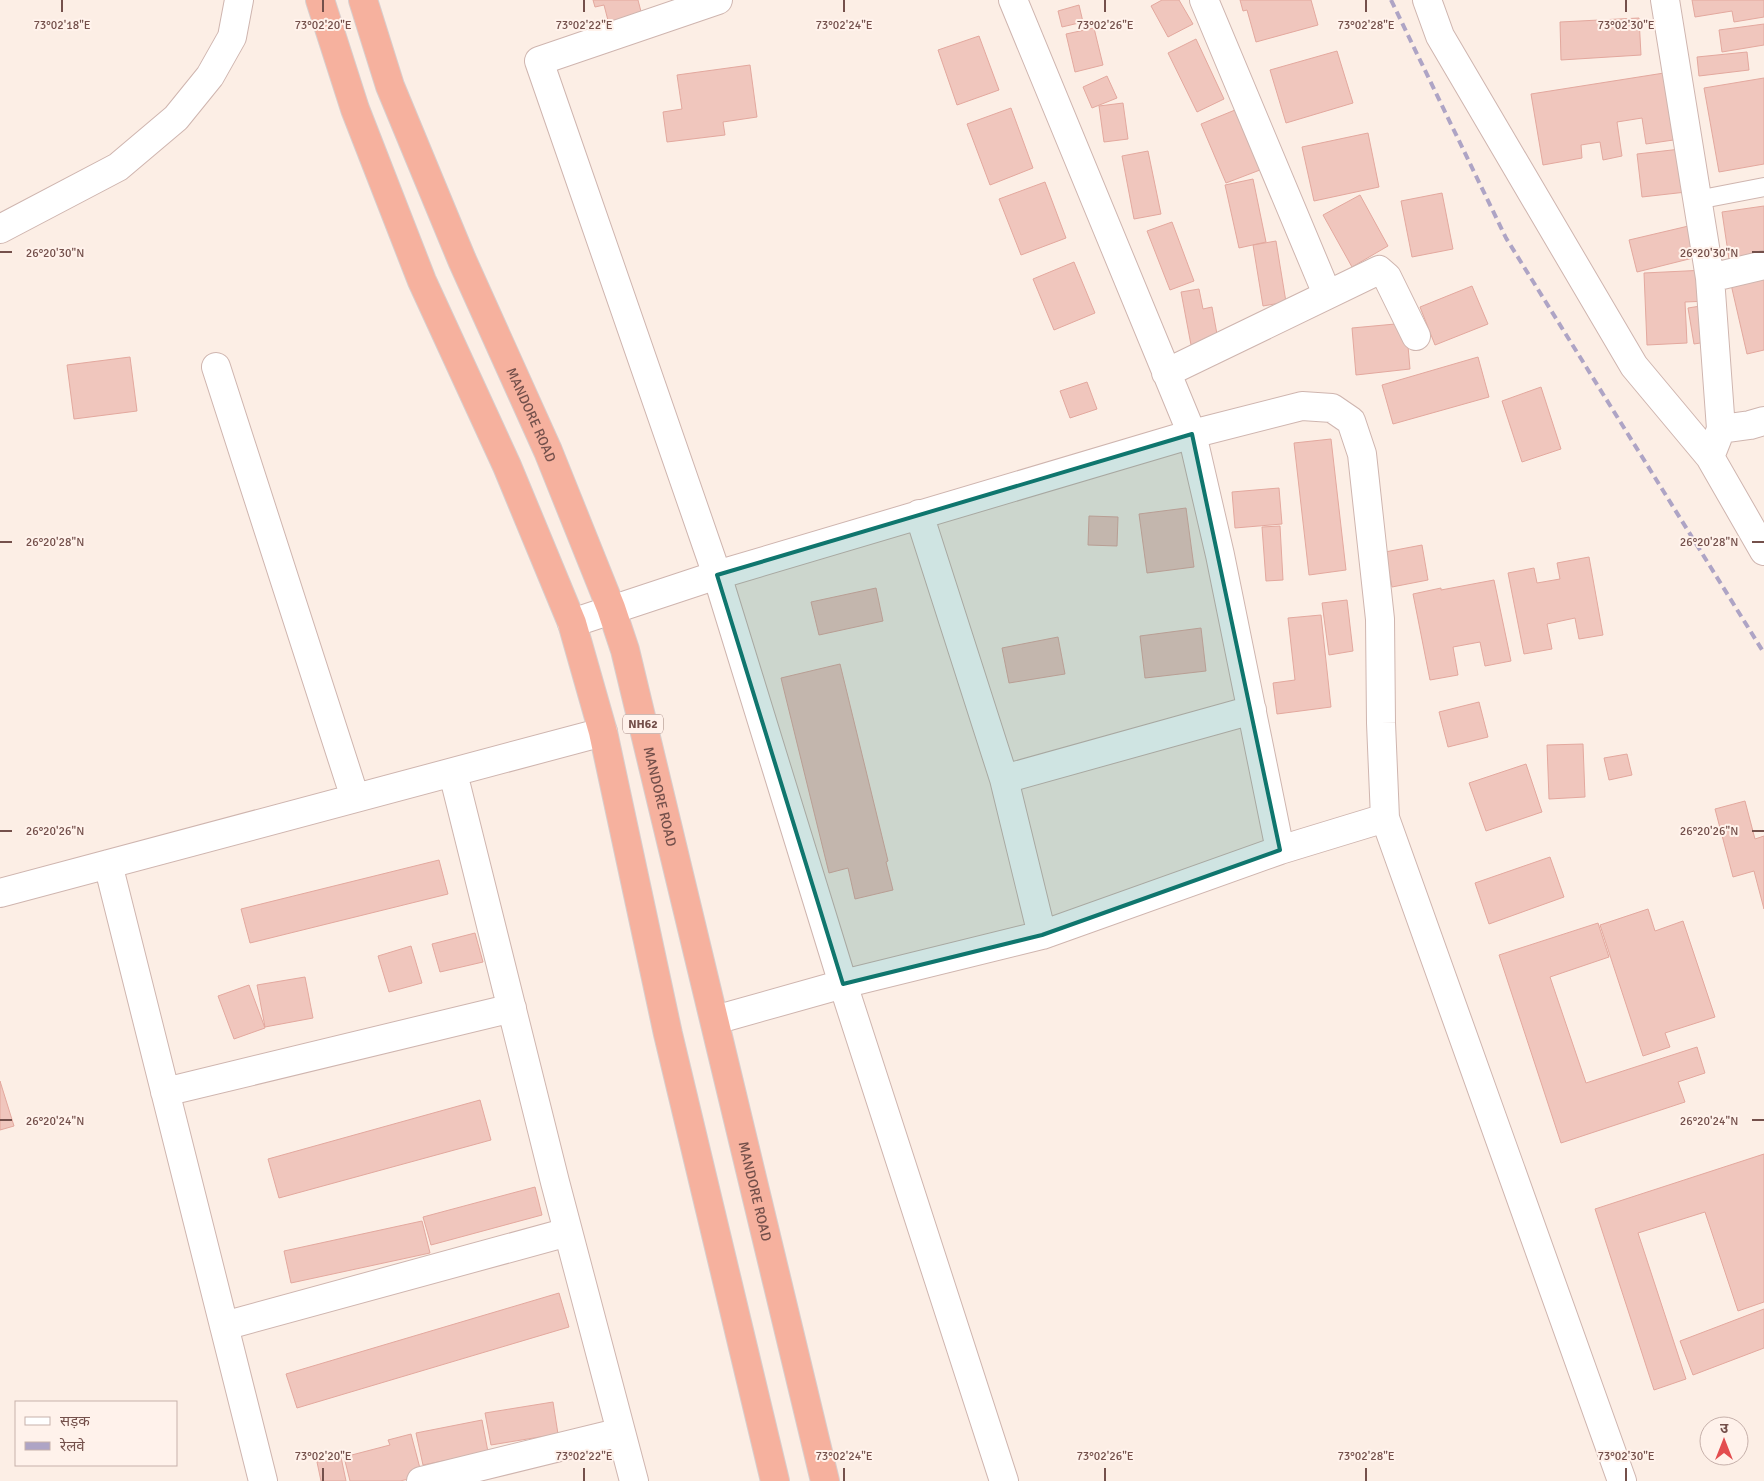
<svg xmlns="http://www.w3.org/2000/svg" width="1764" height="1481" viewBox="0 0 1764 1481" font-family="Signika,'Noto Sans Devanagari',sans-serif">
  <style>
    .building { fill: #f0c6bd; stroke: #e3a89e }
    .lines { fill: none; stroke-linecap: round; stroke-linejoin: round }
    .service-casing { stroke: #cfb5af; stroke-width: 20 }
    .minor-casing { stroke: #cfb5af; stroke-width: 30 }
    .trunk-casing { stroke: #d8cecd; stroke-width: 30 }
    .service { stroke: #fff; stroke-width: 18 }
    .minor { stroke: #fff; stroke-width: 28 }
    .trunk { stroke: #f6b19e; stroke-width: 28 }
    .rail { stroke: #aea4c5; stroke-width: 4; stroke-dasharray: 8 5; stroke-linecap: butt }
    .marked { fill: #0f766e; fill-opacity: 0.2; stroke: #0f766e; stroke-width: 4; stroke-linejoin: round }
    .ticks { fill: none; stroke: #74504b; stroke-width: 2 }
    .labels { text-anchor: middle; stroke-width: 4; stroke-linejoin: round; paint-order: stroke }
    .shield { fill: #fff2eb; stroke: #9e817b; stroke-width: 1 }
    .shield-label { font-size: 12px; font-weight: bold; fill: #74504b }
    .street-label { font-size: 14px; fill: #74504b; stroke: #fff2eb }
    .ticks-label { font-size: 12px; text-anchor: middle; fill: #74504b; stroke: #fff2eb; stroke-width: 4; stroke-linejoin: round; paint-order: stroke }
  </style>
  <rect width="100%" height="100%" fill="#fceee5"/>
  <!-- building -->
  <path class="building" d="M593,0H638L644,23L611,32L604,5L595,7Z
    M1162,0H1179L1193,24L1168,37L1151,6Z
    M1240,0H1311L1318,25L1256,42L1247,10L1243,11Z
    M1692,0H1764V17L1734,22L1732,11L1695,17Z
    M1079,5L1083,22L1062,27L1058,11Z
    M1639,18L1641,55L1561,60L1560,22Z
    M1764,24V45L1722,52L1719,30Z
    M1094,28L1103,65L1075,72L1066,34Z
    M979,36L999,90L957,105L938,50Z
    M1196,39L1224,99L1197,112L1168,53Z
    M1337,51L1353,103L1286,123L1270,70Z
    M1747,52L1749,70L1699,76L1697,57Z
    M750,65L757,117L723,122L725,135L667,142L663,112L682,109L677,75Z
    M1683,70L1694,137L1646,144L1642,118L1617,122L1622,156L1603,160L1600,142L1581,145L1582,158L1543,165L1531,94Z
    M1107,76L1117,98L1092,108L1083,87Z
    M1764,78V164L1719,172L1704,88Z
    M1123,103L1128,139L1104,142L1099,106Z
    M1011,108L1033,168L990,185L967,124Z
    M1235,110L1260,170L1226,183L1201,124Z
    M1368,133L1379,187L1314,201L1302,147Z
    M1698,147L1704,190L1642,197L1637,154Z
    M1148,151L1161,214L1134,219L1122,156Z
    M1253,179L1266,242L1239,248L1225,185Z
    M1045,182L1066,238L1021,255L999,199Z
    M1442,193L1453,249L1412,257L1401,201Z
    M1360,195L1388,246L1352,267L1323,215Z
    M1764,206V254L1729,259L1722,212Z
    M1172,222L1194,281L1170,290L1147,231Z
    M1697,224L1705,255L1637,272L1629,240Z
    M1276,241L1286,302L1263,306L1253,245Z
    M1074,262L1095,313L1054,330L1033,279Z
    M1706,270L1708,301L1685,302L1687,343L1647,345L1644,273Z
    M1764,273V350L1747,354L1730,280Z
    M1472,286L1488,324L1435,345L1420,307Z
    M1199,289L1203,309L1212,307L1219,345L1192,350L1181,292Z
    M1713,304L1719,340L1694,344L1688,308Z
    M1406,323L1410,369L1356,375L1352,328Z
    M130,357L137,411L74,419L67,365Z
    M1478,357L1489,397L1393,424L1382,385Z
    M1087,382L1097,409L1070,418L1060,391Z
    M1541,387L1561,449L1522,462L1502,401Z
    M1331,439L1346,570L1309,575L1294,443Z
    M1279,488L1282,524L1235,528L1232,492Z
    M1186,508L1194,567L1147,573L1139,514Z
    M1089,516L1118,517L1117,546L1088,545Z
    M1280,526L1283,580L1266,581L1262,527Z
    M1422,545L1428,580L1392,587L1385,552Z
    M1589,557L1603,635L1579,639L1575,618L1547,624L1552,649L1524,654L1508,573L1534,568L1537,583L1560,579L1557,563Z
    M1494,580L1511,661L1485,666L1480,642L1453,647L1458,675L1430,680L1413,594L1441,588V590Z
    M876,588L883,621L819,635L811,602Z
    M1347,600L1353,651L1329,655L1322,603Z
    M1321,615L1331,707L1277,714L1273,683L1295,680L1288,618Z
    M1201,628L1206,671L1145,678L1140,636Z
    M1058,637L1065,674L1009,683L1002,648Z
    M840,664L888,861L886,862L893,890L855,899L848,868L829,873L781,678Z
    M1479,702L1488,737L1448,747L1439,712Z
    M1583,744L1585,797L1549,799L1547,745Z
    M1627,754L1632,775L1609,780L1604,758Z
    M1526,764L1542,812L1486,831L1469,783Z
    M1745,801L1755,839L1764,836V909L1754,871L1733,877L1715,809Z
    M1550,857L1564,897L1489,924L1475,883Z
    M439,860L448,894L250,943L241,909Z
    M1648,909L1655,931L1683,921L1715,1017L1665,1033L1670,1047L1643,1056L1600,925Z
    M1598,923L1609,957L1550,977L1586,1083L1697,1047L1705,1073L1678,1082L1685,1102L1561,1143L1499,955Z
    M475,933L483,962L440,972L432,944Z
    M411,946L422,983L389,992L378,956Z
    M305,977L313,1018L265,1027L257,985Z
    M249,985L265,1028L234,1039L218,996Z
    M0,1081L14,1126L0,1130Z
    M480,1100L491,1140L279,1198L268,1159Z
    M1764,1154V1302L1738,1311L1705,1212L1638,1233L1686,1379L1654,1390L1595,1209Z
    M535,1187L542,1215L431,1245L423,1217Z
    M422,1221L430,1253L291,1283L284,1251Z
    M559,1293L569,1327L297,1408L286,1374Z
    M1764,1309V1348L1693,1375L1680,1341Z
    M553,1402L558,1434L491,1445L485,1413Z
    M482,1420L488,1452L423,1465L416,1433Z
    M411,1434L422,1476L400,1481H350L344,1457L390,1445L388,1440Z
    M341,1457L346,1481H321L317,1462Z"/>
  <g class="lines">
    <defs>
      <path id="service" d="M1697,200L1764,187"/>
      <path id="minor" d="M718,0L539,61L717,575L843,984L1004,1481
        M1013,0L1192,434L1220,555L1280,850
        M1204,0L1327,294
        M1427,0L1440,36L1634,366L1710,457
        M1665,0L1710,278
        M0,229L118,167L176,118L210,76L232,37L239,0
        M1764,265L1710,278L1721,429L1710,457L1764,551
        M216,367L355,798
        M1166,373L1379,270L1387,277L1416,336
        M1721,429L1750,425L1764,421
        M919,514L1004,779L1042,935
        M572,623L717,575L1192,434L1302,406L1332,408L1351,421L1362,454L1380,619L1381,723L1385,818
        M453,773L555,1182L634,1481
        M1004,779L1252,710
        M108,864L263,1481
        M0,893L603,732
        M715,1020L843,984L1042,935L1280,850L1385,818L1622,1481
        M165,1092L512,1008
        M224,1326L568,1232
        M421,1481L621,1432"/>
      <g id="trunk">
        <path d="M320,0L355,109L422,281L507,466L572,623L603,732L668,1034L775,1481"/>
        <path id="s1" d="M363,0L390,86L462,260L548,451L611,608L625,650L825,1481"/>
      </g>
    </defs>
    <!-- service casing -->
    <use href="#service" class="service-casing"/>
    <!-- minor casing -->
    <use href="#minor" class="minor-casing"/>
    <!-- trunk casing -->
    <use href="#trunk" class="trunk-casing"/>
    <!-- service -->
    <use href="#service" class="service"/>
    <!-- minor -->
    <use href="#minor" class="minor"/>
    <!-- trunk -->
    <use href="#trunk" class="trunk"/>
    <!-- rail -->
    <path class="rail" d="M1391,0L1506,238L1764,653"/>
  </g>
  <!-- marked area -->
  <path class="marked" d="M1192,434L1280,850L1042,935L843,984L717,575Z"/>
  <!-- ticks -->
  <path class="ticks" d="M62,0V12M323,0V12M584,0V12M844,0V12M1105,0V12M1366,0V12M1626,0V12M0,252H12M1752,252H1764M0,542H12M1752,542H1764M0,831H12M1752,831H1764M0,1120H12M1752,1120H1764M323,1468V1481M584,1468V1481M844,1468V1481M1105,1468V1481M1366,1468V1481M1626,1468V1481"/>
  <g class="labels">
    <!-- shield labels -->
    <rect class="shield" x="623" y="714.5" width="40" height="19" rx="4"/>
    <g class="shield-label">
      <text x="643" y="728">NH62</text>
    </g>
    <!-- street labels -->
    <g class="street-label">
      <text dy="5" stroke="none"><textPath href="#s1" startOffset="448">MANDORE ROAD</textPath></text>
      <text dy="5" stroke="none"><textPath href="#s1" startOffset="852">MANDORE ROAD</textPath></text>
      <text dy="5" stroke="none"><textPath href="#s1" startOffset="1258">MANDORE ROAD</textPath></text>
    </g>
  </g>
  <g class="ticks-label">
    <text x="62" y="29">73°02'18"E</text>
    <text x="323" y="29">73°02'20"E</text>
    <text x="584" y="29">73°02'22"E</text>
    <text x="844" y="29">73°02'24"E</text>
    <text x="1105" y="29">73°02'26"E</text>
    <text x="1366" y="29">73°02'28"E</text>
    <text x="1626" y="29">73°02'30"E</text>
    <text x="55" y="257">26°20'30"N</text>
    <text x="1709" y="257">26°20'30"N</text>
    <text x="55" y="546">26°20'28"N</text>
    <text x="1709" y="546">26°20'28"N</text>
    <text x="55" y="835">26°20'26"N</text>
    <text x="1709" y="835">26°20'26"N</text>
    <text x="55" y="1125">26°20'24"N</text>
    <text x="1709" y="1125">26°20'24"N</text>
    <text x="323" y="1460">73°02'20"E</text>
    <text x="584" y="1460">73°02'22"E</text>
    <text x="844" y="1460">73°02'24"E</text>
    <text x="1105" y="1460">73°02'26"E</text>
    <text x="1366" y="1460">73°02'28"E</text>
    <text x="1626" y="1460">73°02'30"E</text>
  </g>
  <!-- legend -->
  <rect x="15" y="1401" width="162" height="65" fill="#fff2eb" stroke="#c7b1ab"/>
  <rect x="25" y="1417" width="25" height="8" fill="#ffffff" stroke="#c7b1ab"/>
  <text x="60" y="1426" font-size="15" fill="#74504b">सड़क</text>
  <rect x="25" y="1442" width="25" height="8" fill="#aea4c5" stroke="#c7b1ab"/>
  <text x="60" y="1451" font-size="15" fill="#74504b">रेलवे</text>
  <!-- north arrow -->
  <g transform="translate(1724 1441)"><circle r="24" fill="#fff2eb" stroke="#c7b1ab"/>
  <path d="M0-4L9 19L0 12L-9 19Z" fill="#e34d4f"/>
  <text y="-8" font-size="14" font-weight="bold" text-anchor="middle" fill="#74504b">उ</text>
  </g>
</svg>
